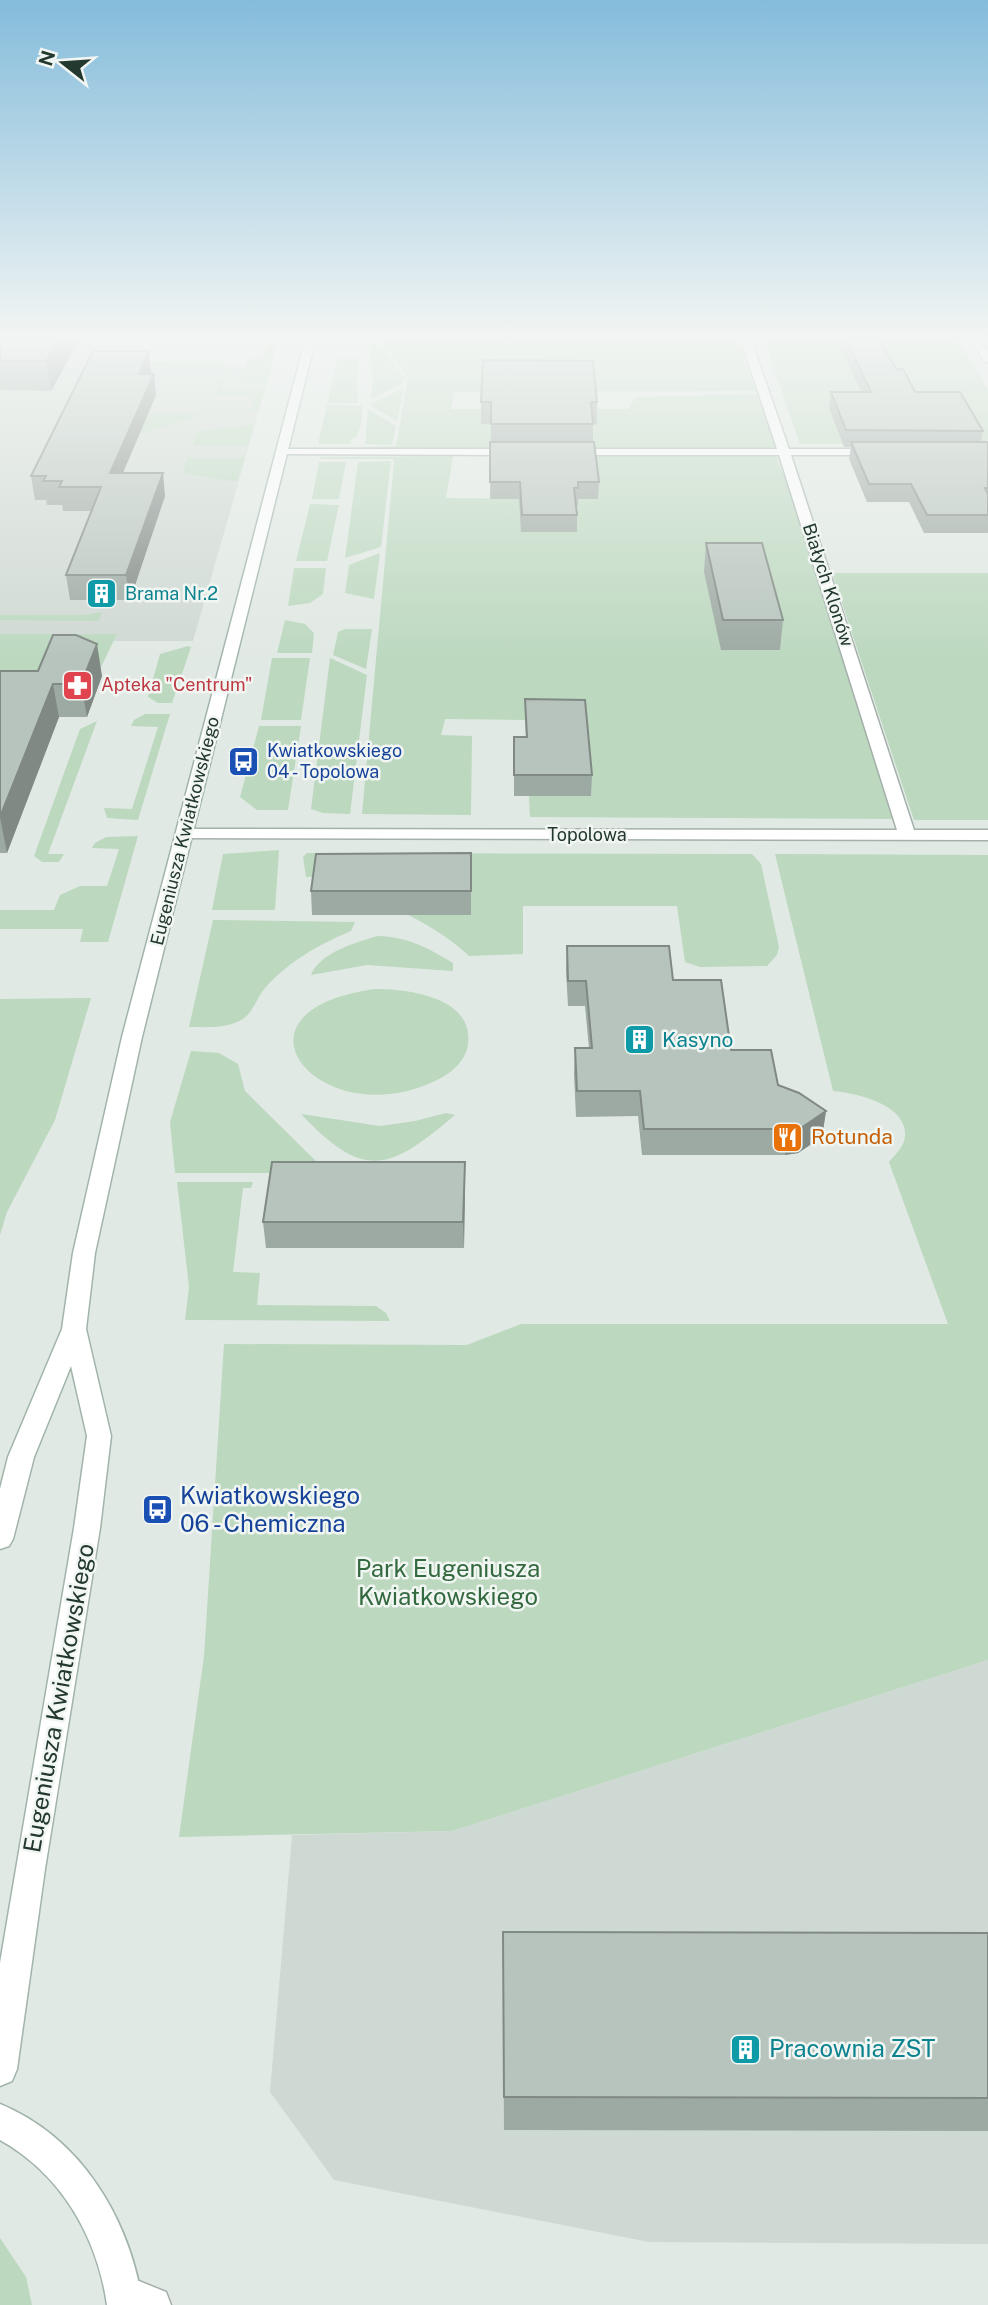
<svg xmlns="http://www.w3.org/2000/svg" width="988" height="2305" viewBox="0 0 988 2305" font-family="'Public Sans',sans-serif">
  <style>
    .built { fill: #cfd9d3 }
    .green { fill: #bcd8bf }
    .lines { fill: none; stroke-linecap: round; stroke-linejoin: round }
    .minor-casing { stroke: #a4b0aa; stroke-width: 3 }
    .tertiary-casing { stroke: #a4b0aa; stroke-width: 3 }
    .secondary-casing { stroke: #a1b4aa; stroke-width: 3 }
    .minor { fill: #fff; fill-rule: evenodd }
    .tertiary { fill: #fff; fill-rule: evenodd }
    .secondary { fill: #fff; fill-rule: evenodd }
    .wall { fill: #9da9a3 }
    .shaded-wall { fill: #808984 }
    .building { fill: #b7c4bd; stroke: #808984; stroke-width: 2 }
    .labels { text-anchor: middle; stroke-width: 5; stroke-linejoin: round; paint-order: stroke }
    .far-street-label { font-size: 18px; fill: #23382f; stroke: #f1f6f3 }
    .far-culture-label { font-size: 18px; fill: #0d838f; stroke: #f1f6f3; text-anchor: start }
    .far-health-label { font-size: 18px; fill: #be3a42; stroke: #f1f6f3; text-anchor: start }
    .far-transit-label { font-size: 18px; fill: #164399; stroke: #f1f6f3; text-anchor: start }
    .culture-label { font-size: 21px; fill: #0d838f; stroke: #f1f6f3; text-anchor: start }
    .food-label { font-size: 21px; fill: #c56008; stroke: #f1f6f3; text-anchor: start }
    .near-transit-label { font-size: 24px; fill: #164399; stroke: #f1f6f3; text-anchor: start }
    .near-park-label { font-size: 24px; fill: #33693f; stroke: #f1f6f3 }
    .near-street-label { font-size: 24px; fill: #23382f; stroke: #f1f6f3 }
    .near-culture-label { font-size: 24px; fill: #0d838f; stroke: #f1f6f3; text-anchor: start }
  </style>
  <rect width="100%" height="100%" fill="#e1e9e4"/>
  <!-- built -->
  <path class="built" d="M0,337H104L89,366L272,365L193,641H0Z
    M988,1660V2244L649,2242L334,2180L270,2092L292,1835L452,1831Z"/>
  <!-- green -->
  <path class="green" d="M270,337H279L266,384L244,382L247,365L245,360L264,356Z
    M369,337H372L405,378L402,384L371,399L373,378Z
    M378,337H737L756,391L455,392L451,409H628L636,397L757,394L776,448L317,449L396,446L408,378Z
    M763,337H956L988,390V444H800Z
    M337,358H357L358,403H328Z
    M150,362L224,363L229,367L221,390H264L258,412H249L255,395H203L218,390L227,368L139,367Z
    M404,388L397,421L369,405Z
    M327,405L362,406V420L357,437L351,439L350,444H318Z
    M368,409L396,426L392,445L365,444Z
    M148,413H197L196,417L139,434Z
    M254,425L248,445H193L198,431Z
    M453,456L446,498L520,499L518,456H776L798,511L895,819L530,817L525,720L445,719L441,735L472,736L471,815L362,814L394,461L393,459H320V457Z
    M188,458H245L237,481H230L183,473Z
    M391,461L381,547L345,558L358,462Z
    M319,462H346L339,499H312Z
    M310,504L339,505L327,561H296Z
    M380,553L374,599L345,593L349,565Z
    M294,568H326L323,594L310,603L288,606Z
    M832,573H988V820H914Z
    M102,612L99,621L0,620V615H84Z
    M285,620L305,624L314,633L312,653H277Z
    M345,629H372L366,669L333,655L338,632Z
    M0,634H117L101,667H56L0,699Z
    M188,646L191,647L172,703H158L148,697L160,654Z
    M272,658H310L301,720H261Z
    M330,658L367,675L350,814L323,813L311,809Z
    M145,714H170L138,820L107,818L104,808L132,809L158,727L131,726L134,720Z
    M97,721L48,854H64L59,862H42L34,856L80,729Z
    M259,726H301L288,810H257L240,797Z
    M138,836L108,942H80L83,929H0V910H54L60,895L80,886H107L119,849L92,848L95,843L106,837Z
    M279,850L275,910H212L223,854Z
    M307,853L752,854L761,864L779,947L777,955L767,966L700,967L685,962L677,906H523V954L469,956C427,916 370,899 317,877H306L303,857Z
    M775,854L988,855V1660L452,1831L179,1837L204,1656L224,1344L467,1345L521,1324H948L889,1162C893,1157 900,1150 903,1144C917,1107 858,1093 833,1091Z
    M213,920L355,922L351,931C318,945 289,961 265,988C257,997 253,1013 243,1019C226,1029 207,1027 189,1027Z
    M377,936C409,937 426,947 453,963V971L367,965L311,975C320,952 356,943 377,936Z
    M375,989C408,989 474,997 468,1044C466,1062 449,1075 433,1082C319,1134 216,1011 375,989Z
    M91,998L55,1120L7,1212L0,1235V999Z
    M191,1051L219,1053L238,1064L245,1091L328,1173H175L170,1122Z
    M446,1113L455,1115C390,1170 365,1182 301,1114L380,1126L415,1121Z
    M177,1182H253L251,1188H243L233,1272L260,1273L257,1305L376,1306L386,1313L390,1321L185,1320L189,1287Z
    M0,2238L26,2277L32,2305H0Z"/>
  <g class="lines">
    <defs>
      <path id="minor" d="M740,337H750L789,449H877L883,452L877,455H791L914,830H988V840L180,838L178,834L186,829L897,830L779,455H567L561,452L567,449H777Z
        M969,337H979L988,351V362L984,361Z
        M281,449H517L523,452L517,455L277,454V450Z"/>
      <path id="tertiary" d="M124,2275L166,2292L171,2305H111L106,2293L111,2280Z"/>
      <path id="secondary" d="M306,337H316L142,1037L95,1253L86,1329L111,1436L100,1528L45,1869L17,2069L12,2081L0,2086V1963L74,1528L87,1436L71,1366L34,1457L13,1539L9,1546L0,1549V1489L8,1457L62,1329L73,1253L122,1037Z
        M0,2104C82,2138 130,2219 143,2305H107C97,2236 61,2174 0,2140Z"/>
    </defs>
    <!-- minor casing -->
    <use href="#minor" class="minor-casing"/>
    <!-- tertiary casing -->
    <use href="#tertiary" class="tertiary-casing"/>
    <!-- secondary casing -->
    <use href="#secondary" class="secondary-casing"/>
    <!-- minor -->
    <use href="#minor" class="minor"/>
    <!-- tertiary -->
    <use href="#tertiary" class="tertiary"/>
    <!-- secondary -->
    <use href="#secondary" class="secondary"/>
  </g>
  <!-- wall -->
  <path class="wall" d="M0,337H81L51,391L0,390Z
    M836,337H878L896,369L915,392L983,431L981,442H988V533H924L909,502H867L849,459L851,447H844L829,408L831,392H861Z
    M149,351L151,374L156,395L123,473L165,496L130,600H70L66,575L92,511H63L62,505H47L46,500H35L31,476Z
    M481,402H597V424H593V442L599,482L598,499H578V505H576L577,515V532H521L519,499H490L491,424H481Z
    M706,543L783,620L780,650H721L704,572Z
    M0,671H38L102,676L87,717H59L7,853H0Z
    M525,699L592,775L591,796H514V737H526Z
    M471,853V915H312L311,891Z
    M567,946L673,980L731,1050L778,1085L826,1111L822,1137L798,1153L785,1155H642L638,1116L576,1117L574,1074L575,1048H589L585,1006H568L566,970Z
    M465,1162L464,1248H266L263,1222Z
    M503,1932L988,1933V2131L504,2130Z"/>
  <!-- shaded-wall -->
  <path class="shaded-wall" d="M61,337H81L51,391L46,361Z
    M149,351L151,373L141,395L139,374Z
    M154,374L156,395L113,496L110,473Z
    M163,473L165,496L130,600L126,575Z
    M97,644L102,676L87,717L81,684Z
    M53,684L59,717L7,853L0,817Z
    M826,1111L822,1137L798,1153L785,1155L788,1129Z
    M465,1162V1188L464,1248L463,1222Z"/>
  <!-- building -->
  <path class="building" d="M0,337H61L46,361H0Z
    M845,337H878L896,369H903L915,392H960L983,431L846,430L831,392H871Z
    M93,351H149L139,374H154L110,473H163L126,575H66L101,487H59L62,481H43L46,476H31Z
    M483,360L593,361L597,402H591L593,424H491V402H481Z
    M490,442H594L599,482H578V488H574L577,515H522L520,482H490Z
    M851,442H988V488H985L988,494V515H927L911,484H869Z
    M706,543H762L783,620H723Z
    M53,635H76L97,644L81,684H53L0,817V671H38Z
    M525,699L585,700L592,775H514V737H527Z
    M471,853V891H311L316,854Z
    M567,946H669L673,980H721L731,1050H771L778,1085L799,1093L826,1111L801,1128L788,1129H644L640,1091H577L575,1048H592L586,981H568Z
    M272,1162H465L463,1222H263Z
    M503,1932L988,1933V2098L504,2097Z"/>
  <!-- sky -->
  <linearGradient id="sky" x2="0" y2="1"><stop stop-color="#84bcdb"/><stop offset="0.51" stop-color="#f2f5f3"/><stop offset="1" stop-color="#f2f5f3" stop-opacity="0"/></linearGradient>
  <rect width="988" height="659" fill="url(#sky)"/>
  <!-- icons -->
  <defs>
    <symbol id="building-square" viewBox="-11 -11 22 22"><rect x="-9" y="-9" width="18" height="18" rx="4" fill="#0f9aa8" stroke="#f1f6f3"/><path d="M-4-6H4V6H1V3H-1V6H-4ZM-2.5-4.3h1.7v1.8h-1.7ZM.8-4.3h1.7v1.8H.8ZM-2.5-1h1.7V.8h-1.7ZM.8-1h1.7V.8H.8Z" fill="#fff"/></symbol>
    <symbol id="pharmacy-square" viewBox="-11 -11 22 22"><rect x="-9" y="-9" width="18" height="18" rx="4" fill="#e0444e" stroke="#f1f6f3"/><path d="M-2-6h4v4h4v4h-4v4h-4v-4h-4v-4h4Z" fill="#fff"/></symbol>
    <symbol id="bus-square" viewBox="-11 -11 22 22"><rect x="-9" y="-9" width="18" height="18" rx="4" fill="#1a4fb4" stroke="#f1f6f3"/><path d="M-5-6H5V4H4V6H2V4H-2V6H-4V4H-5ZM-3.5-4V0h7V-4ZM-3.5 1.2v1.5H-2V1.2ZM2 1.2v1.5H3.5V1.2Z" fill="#fff"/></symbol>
    <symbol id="restaurant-square" viewBox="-11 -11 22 22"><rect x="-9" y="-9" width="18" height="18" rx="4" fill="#e8710a" stroke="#f1f6f3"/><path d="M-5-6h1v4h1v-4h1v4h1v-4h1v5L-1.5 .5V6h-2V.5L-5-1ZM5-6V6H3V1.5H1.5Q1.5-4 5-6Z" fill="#fff"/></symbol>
  </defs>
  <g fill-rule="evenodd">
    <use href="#building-square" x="84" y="576" width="35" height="35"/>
    <use href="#pharmacy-square" x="60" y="668" width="35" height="35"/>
    <use href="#bus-square" x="226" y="744" width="35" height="35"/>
    <use href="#building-square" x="622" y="1022" width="35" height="35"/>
    <use href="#restaurant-square" x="770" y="1120" width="35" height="35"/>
    <use href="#bus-square" x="140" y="1492" width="35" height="35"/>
    <use href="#building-square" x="728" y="2032" width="35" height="35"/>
  </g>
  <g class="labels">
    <!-- far-street labels -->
    <g class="far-street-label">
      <text transform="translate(828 585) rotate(72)" y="6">Białych Klonów</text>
      <text transform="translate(185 831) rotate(-76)" y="6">Eugeniusza Kwiatkowskiego</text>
      <text x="587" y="841">Topolowa</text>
    </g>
    <!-- far-culture labels -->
    <g class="far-culture-label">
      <text x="125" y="600">Brama Nr.2</text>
    </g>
    <!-- far-health labels -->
    <g class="far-health-label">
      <text x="101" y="691">Apteka "Centrum"</text>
    </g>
    <!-- far-transit labels -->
    <g class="far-transit-label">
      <text x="267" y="757">Kwiatkowskiego<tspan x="267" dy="21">04 - Topolowa</tspan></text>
    </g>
    <!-- culture labels -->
    <g class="culture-label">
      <text x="662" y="1047">Kasyno</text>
    </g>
    <!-- food labels -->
    <g class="food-label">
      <text x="811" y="1144">Rotunda</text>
    </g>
    <!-- near-transit labels -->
    <g class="near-transit-label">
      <text x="180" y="1504">Kwiatkowskiego<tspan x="180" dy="28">06 - Chemiczna</tspan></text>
    </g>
    <!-- near-park labels -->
    <g class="near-park-label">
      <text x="448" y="1577">Park Eugeniusza<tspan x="448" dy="28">Kwiatkowskiego</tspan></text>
    </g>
    <!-- near-street labels -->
    <g class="near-street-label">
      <text transform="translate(59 1698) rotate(-80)" y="8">Eugeniusza Kwiatkowskiego</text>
    </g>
    <!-- near-culture labels -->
    <g class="near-culture-label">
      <text x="769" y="2057">Pracownia ZST</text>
    </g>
  </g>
  <!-- north arrow -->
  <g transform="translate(63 63) rotate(287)" stroke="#f1f6f3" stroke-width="5" paint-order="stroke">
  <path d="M0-5L12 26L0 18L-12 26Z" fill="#23382f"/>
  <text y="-10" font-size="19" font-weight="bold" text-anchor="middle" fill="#23382f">N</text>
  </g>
</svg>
